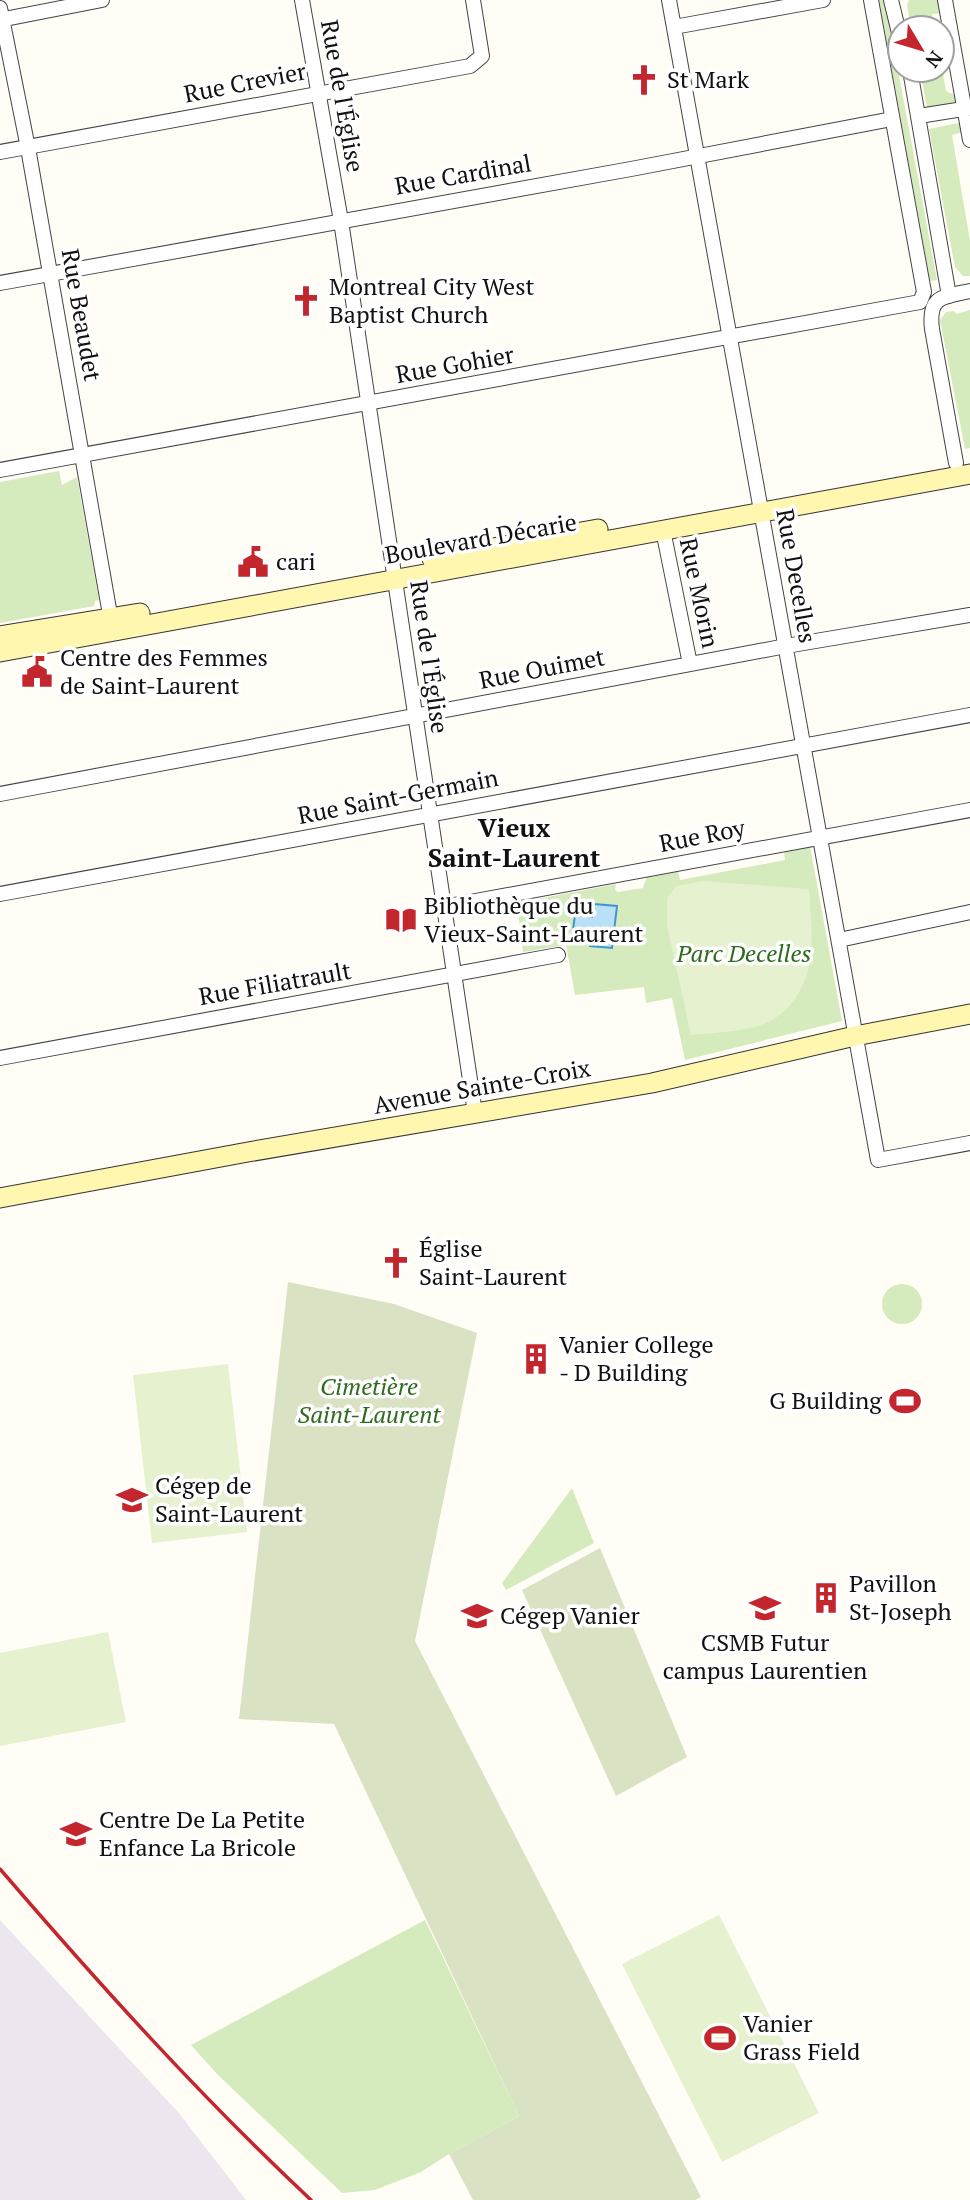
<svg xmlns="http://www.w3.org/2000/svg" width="970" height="2200" viewBox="0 0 970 2200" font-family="'PT Serif',serif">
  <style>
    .industrial { fill: #eee6ef }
    .green { fill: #d5ebbd }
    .cemetery { fill: #d9e3c4 }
    .pitch { fill: #e6f2cf }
    .water { fill: #b9e0f7; stroke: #3f96cf; stroke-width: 2 }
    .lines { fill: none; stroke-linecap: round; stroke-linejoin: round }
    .street-casing { stroke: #444; stroke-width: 16 }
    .secondary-casing { stroke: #333; stroke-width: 21 }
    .street { stroke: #fff; stroke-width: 14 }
    .secondary { stroke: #fff6b0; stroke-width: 19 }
    .rail { stroke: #c4262e; stroke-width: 3.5 }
    .labels { text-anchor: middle; stroke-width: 7; stroke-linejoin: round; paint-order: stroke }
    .poi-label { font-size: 24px; fill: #111; stroke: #fff; text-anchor: start }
    .street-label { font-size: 24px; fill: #111; stroke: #fff }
    .park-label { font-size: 24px; font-style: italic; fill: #2f6b1f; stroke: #fff }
    .neighbourhood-label { font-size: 26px; font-weight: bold; fill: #111; stroke: #fff }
  </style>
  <rect width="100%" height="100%" fill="#fffdf5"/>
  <!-- industrial -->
  <path class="industrial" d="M0,1920L178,2112L246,2200H0Z"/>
  <!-- green -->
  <path class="green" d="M879,0H885L937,280L930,281Z
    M909,0H941L944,13L932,14L934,28H911L907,5Z
    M942,69L946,91L955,95L957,103L927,107L920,70Z
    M958,123L961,125L962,132L952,135L970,241V276H963L955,267L929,129Z
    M970,310V448L965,449L940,320L946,312L954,311L956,314Z
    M59,471L62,485L77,477L99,600L95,601L94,606L0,623V482Z
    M810,846L842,1021L685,1060L672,998L646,1003L644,987L575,995L566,945L523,952L517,903L616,884L615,890L618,892L643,888L647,876L678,871L680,880L785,860L784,851Z
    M882 1304a20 20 0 1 1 40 0a20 20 0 1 1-40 0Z
    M572,1488L594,1543L506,1590L502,1583Z
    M425,1920L519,2116L449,2154L421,2172L375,2190L342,2193L217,2074L191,2045Z"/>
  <!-- cemetery -->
  <path class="cemetery" d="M288,1282L394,1304L477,1333L415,1641L701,2197L695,2200H473L449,2154L519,2116L334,1724L239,1719Z
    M600,1548L687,1757L616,1796L522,1590Z"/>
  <!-- pitch -->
  <path class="pitch" d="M703,881L809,889C811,931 819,968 791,1004C781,1016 766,1025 750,1028C731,1032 710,1033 691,1035L667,925V898L676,886Z
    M228,1364L247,1532L152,1543L133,1375Z
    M108,1632L126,1722L0,1746V1653Z
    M719,1915L819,2113L722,2162L622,1964Z"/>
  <!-- water -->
  <path class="water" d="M594,904L617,906L612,948L590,946V933L573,930L575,915L592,917Z"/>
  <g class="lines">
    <defs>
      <path id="street" d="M302,0L341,221L475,1113
        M669,0L878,1160L970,1143
        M891,0L900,37
        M945,0L970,140
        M0,8L28,148L112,626
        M0,20L102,0
        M674,27L823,0
        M910,70L949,296
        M919,116L970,108
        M0,152L470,66L482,56L473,0
        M0,283L631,169L892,119
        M956,463L932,329C928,296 942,297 970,291
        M0,470L920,302L924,292L871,0
        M663,530L690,664
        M0,794L786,646L970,615
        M0,894L970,715
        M443,907L970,810
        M839,940L970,912
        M0,1058L558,955"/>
      <path id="secondary" d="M432,559L598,529
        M0,636L140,613
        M0,652L970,474
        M0,1198L248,1152L652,1083L855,1036L970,1014"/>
    </defs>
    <!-- street casing -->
    <use href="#street" class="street-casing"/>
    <!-- secondary casing -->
    <use href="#secondary" class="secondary-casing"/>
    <!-- street -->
    <use href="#street" class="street"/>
    <!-- secondary -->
    <use href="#secondary" class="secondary"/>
    <!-- rail -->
    <path class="rail" d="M0,1869C99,1984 200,2096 311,2200"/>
  </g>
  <!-- icons -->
  <defs>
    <symbol id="church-bare" viewBox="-9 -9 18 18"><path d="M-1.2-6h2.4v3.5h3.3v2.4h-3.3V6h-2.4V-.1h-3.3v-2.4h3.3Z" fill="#c4262e" stroke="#fff" stroke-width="2.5" paint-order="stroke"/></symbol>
    <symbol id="civic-bare" viewBox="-9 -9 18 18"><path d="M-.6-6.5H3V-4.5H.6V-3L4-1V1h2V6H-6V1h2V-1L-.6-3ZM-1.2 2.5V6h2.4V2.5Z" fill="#c4262e" stroke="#fff" stroke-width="2.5" paint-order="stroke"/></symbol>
    <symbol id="library-bare" viewBox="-9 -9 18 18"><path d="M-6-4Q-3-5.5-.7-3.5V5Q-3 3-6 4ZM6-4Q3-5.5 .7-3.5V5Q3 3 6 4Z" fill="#c4262e" stroke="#fff" stroke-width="2.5" paint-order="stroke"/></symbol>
    <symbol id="building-bare" viewBox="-9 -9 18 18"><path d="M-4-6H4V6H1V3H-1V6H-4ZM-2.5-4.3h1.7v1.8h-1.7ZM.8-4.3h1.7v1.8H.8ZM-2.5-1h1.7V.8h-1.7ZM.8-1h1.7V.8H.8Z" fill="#c4262e" stroke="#fff" stroke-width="2.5" paint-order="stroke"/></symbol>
    <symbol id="stadium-bare" viewBox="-9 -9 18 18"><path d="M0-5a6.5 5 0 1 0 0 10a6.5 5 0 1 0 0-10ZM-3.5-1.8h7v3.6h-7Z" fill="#c4262e" stroke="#fff" stroke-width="2.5" paint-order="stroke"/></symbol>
    <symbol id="university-bare" viewBox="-9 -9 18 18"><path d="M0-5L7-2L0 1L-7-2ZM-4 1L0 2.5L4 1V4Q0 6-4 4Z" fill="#c4262e" stroke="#fff" stroke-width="2.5" paint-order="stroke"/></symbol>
    <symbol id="school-bare" viewBox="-9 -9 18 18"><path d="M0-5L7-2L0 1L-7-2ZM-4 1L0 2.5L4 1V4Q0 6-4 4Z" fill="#c4262e" stroke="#fff" stroke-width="2.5" paint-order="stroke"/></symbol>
  </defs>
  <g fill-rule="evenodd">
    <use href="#church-bare" x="622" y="58" width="44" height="44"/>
    <use href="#church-bare" x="284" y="279" width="44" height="44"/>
    <use href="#civic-bare" x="231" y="540" width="44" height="44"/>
    <use href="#civic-bare" x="15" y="650" width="44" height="44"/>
    <use href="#library-bare" x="379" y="898" width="44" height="44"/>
    <use href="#church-bare" x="374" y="1241" width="44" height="44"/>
    <use href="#building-bare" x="514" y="1337" width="44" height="44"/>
    <use href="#stadium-bare" x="883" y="1379" width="44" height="44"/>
    <use href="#university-bare" x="110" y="1478" width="44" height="44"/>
    <use href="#building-bare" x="804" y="1576" width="44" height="44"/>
    <use href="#school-bare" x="743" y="1586" width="44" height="44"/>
    <use href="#university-bare" x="455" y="1594" width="44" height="44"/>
    <use href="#school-bare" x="54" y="1812" width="44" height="44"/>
    <use href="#stadium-bare" x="698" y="2016" width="44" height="44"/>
  </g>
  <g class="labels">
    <!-- poi labels -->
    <g class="poi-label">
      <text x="667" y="88">St Mark</text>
      <text x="329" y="295">Montreal City West<tspan x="329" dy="28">Baptist Church</tspan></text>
      <text x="276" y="570">cari</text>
      <text x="60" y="666">Centre des Femmes<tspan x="60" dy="28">de Saint-Laurent</tspan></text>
      <text x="424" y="914">Bibliothèque du<tspan x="424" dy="28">Vieux-Saint-Laurent</tspan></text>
      <text x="419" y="1257">Église<tspan x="419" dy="28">Saint-Laurent</tspan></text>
      <text x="559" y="1353">Vanier College<tspan x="559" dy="28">- D Building</tspan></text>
      <text x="882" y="1409" text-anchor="end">G Building</text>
      <text x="155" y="1494">Cégep de<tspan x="155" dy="28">Saint-Laurent</tspan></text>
      <text x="849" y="1592">Pavillon<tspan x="849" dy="28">St-Joseph</tspan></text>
      <text x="500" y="1624">Cégep Vanier</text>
      <text x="765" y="1651" text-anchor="middle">CSMB Futur<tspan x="765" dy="28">campus Laurentien</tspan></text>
      <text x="99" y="1828">Centre De La Petite<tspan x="99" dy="28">Enfance La Bricole</tspan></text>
      <text x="743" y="2032">Vanier<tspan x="743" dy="28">Grass Field</tspan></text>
    </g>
    <!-- street labels -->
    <g class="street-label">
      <text transform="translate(245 83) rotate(-11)" y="8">Rue Crevier</text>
      <text transform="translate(342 96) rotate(80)" y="8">Rue de l'Église</text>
      <text transform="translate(463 175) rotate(-10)" y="8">Rue Cardinal</text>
      <text transform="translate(81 315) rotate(80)" y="8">Rue Beaudet</text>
      <text transform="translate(455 365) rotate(-10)" y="8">Rue Gohier</text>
      <text transform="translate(481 539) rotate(-10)" y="8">Boulevard Décarie</text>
      <text transform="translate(796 576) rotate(80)" y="8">Rue Decelles</text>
      <text transform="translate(699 593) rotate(78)" y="8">Rue Morin</text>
      <text transform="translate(429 657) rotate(82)" y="8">Rue de l'Église</text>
      <text transform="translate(542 669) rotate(-11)" y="8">Rue Ouimet</text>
      <text transform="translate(398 797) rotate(-11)" y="8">Rue Saint-Germain</text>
      <text transform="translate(702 836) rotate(-11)" y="8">Rue Roy</text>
      <text transform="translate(275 984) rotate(-10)" y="8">Rue Filiatrault</text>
      <text transform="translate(482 1087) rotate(-10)" y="8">Avenue Sainte-Croix</text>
    </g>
    <!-- park labels -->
    <g class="park-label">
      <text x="744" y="962">Parc Decelles</text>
      <text x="369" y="1395">Cimetière<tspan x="369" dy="28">Saint-Laurent</tspan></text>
    </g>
    <!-- neighbourhood labels -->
    <g class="neighbourhood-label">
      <text x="514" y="837">Vieux<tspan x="514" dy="30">Saint-Laurent</tspan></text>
    </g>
  </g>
  <!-- north arrow -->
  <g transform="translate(921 49) rotate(128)"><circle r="33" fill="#ffffff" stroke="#a0a0a0" stroke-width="2"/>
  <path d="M0-5L12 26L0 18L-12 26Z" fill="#c4262e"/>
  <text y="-10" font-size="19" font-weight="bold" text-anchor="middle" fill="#111111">N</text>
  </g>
</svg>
